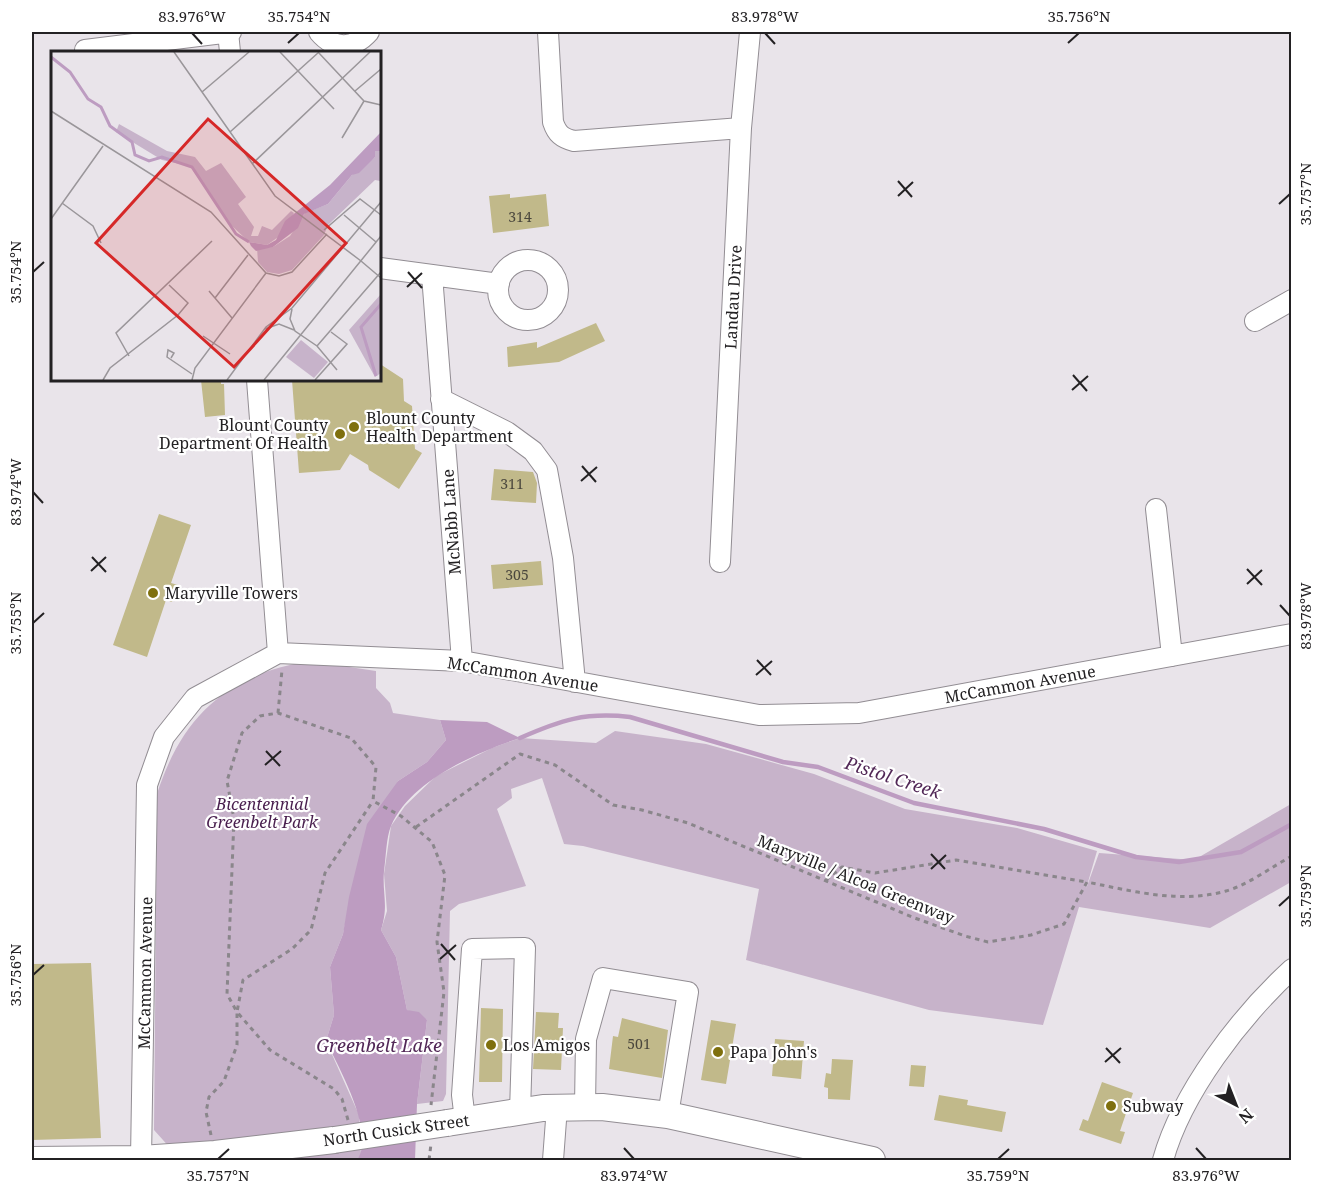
<svg xmlns="http://www.w3.org/2000/svg" width="1323" height="1192" viewBox="0 0 1323 1192" font-family="'Noto Serif',serif">
  <style>
    .green { fill: #c7b3ca }
    .water { fill: #bd9cc1 }
    .lines { fill: none; stroke-linecap: round; stroke-linejoin: round }
    .stream { stroke: #bd9cc1; stroke-width: 4.5 }
    .building { fill: #c1b98a }
    .minor-casing { stroke: #928d93; stroke-width: 22 }
    .major-casing { stroke: #928d93; stroke-width: 28 }
    .path { stroke: #8a868b; stroke-width: 3; stroke-dasharray: 4.5 4.5; stroke-linecap: butt }
    .minor { stroke: #fff; stroke-width: 20 }
    .major { stroke: #fff; stroke-width: 26 }
    .major-bridge-casing { stroke: #928d93; stroke-width: 28; stroke-linecap: butt }
    .major-bridge { stroke: #fff; stroke-width: 26 }
    .ticks { fill: none; stroke: #232123; stroke-width: 2 }
    .poi-dot { fill: #7f700e; stroke: #fff; stroke-width: 2 }
    .labels { text-anchor: middle; stroke-width: 4.5; stroke-linejoin: round; paint-order: stroke }
    .number-label { font-size: 14px; fill: #4a473d }
    .street-label { font-size: 16px; fill: #232123; stroke: #fff }
    .poi-label { font-size: 16px; fill: #232123; stroke: #fff; text-anchor: start }
    .park-label { font-size: 16px; font-style: italic; fill: #491f4e; stroke: #fff }
    .water-label { font-size: 18px; font-style: italic; fill: #522857; stroke: #fff }
    .inset-river { fill: none; stroke: #bd9cc1; stroke-width: 3 }
    .inset-road { fill: none; stroke: #9a969a; stroke-width: 1.5 }
    .view { fill: #d62828; fill-opacity: 0.15; stroke: #d62828; stroke-width: 3 }
    .inset-edge { fill: none; stroke: #232123; stroke-width: 3 }
    .neatline { fill: none; stroke: #232123; stroke-width: 2 }
    .ticks-label { font-size: 15px; text-anchor: middle; fill: #232123 }
  </style>
  <rect width="100%" height="100%" fill="#e9e4ea"/>
  <!-- green -->
  <path class="green" d="M309,661L376,671V688L390,703L393,713L440,720L446,740L427,762L398,781L356,872L343,934L330,967L334,1015L326,1041L359,1115L361,1155L357,1160H181L154,1130L157,794C182,716 227,675 309,661Z
    M615,731L706,744L814,774L905,809L1017,828L1097,851L1086,889L1099,853L1194,860L1291,804V882L1210,928L1079,907L1043,1025L929,1010L746,960L759,889L583,846L564,844L542,778L511,789L512,798L497,809L526,886L459,904L450,911L446,1094L443,1101L417,1104L427,1020L407,1010L396,957L381,930L387,911L384,874L391,826L405,806L436,776L492,748L520,738L596,743Z"/>
  <!-- water -->
  <path class="water" d="M440,720L487,722L520,738C477,752 410,781 391,826C386,838 386,858 384,871C382,894 389,905 381,930L396,957L407,1010L419,1012L427,1020L417,1104L415,1160H357C376,1133 339,1068 326,1041L334,1015L330,967L343,934L349,897L367,824L398,781L427,762L446,740Z"/>
  <g class="lines">
    <!-- stream -->
    <path class="stream" d="M520,738C561,720 585,712 630,717L783,762L818,767L914,803L1044,829L1136,857L1179,862L1241,852L1292,824"/>
  </g>
  <!-- building -->
  <path class="building" d="M510,194V198L546,194L549,226L493,233L489,196Z
    M596,323L605,341L559,362L508,367L507,347L537,342V348Z
    M380,364L403,379L404,401L412,406L415,449L422,453L399,489L369,470L368,465L350,454L340,470L299,473L292,380H380Z
    M201,380H221V384H224L225,415L205,417Z
    M494,469L533,472L537,483L536,503L491,500Z
    M159,514L191,525L171,583L178,585L172,602L166,600L147,657L113,645Z
    M541,561L543,585L493,589L491,565Z
    M91,963L101,1138L32,1140V964Z
    M481,1008L503,1009L502,1082H479Z
    M536,1012L559,1013L558,1028H563L561,1070L533,1069Z
    M622,1018L668,1030L662,1078L609,1069L613,1036L618,1037Z
    M711,1020L736,1024L726,1084L701,1080Z
    M775,1039L804,1041L801,1079L772,1076Z
    M832,1059L853,1060L850,1100L828,1099V1088L824,1087L826,1073L831,1074Z
    M911,1065L926,1066L924,1087L909,1086Z
    M1102,1082L1133,1093L1120,1131L1125,1132L1121,1144L1079,1130L1083,1119L1088,1121Z
    M939,1095L968,1100L967,1105L1006,1112L1002,1132L934,1120Z"/>
  <g class="lines">
    <defs>
      <path id="minor" d="M228,32L230,52
        M319,32C334,50 354,49 369,32
        M548,32L553,122C557,134 562,138 574,141L741,128
        M85,50L231,32
        M498 290a30 30 0 1 1 60 0a30 30 0 1 1-60 0Z
        M380,268L499,284
        M432,275L462,661
        M1255,321L1292,300
        M257,380L278,653
        M441,399L507,432L533,451L547,470L563,558L575,682
        M1156,509L1172,656
        M720,562L741,128L750,32
        M585,1107L586,1039L603,978L688,992L668,1115
        M465,1120L462,1095L472,949L525,948L520,1112
        M141,1159L147,785L164,737L195,698L278,653L462,661L759,715L859,713L1292,634
        M553,1160L557,1107
        M1163,1160C1182,1092 1240,1017 1292,969"/>
      <path id="major" d="M447,1123L543,1108L602,1107L668,1115L872,1160
        M32,1160L141,1159L215,1154L334,1140"/>
    </defs>
    <!-- minor casing -->
    <use href="#minor" class="minor-casing"/>
    <!-- major casing -->
    <use href="#major" class="major-casing"/>
    <!-- path -->
    <path class="path" d="M278,713L282,670
      M416,827L520,754L555,765L613,805L642,810L688,823L912,917L965,936L988,942L1031,935L1064,924L1087,882C1132,891 1180,904 1226,891C1248,885 1271,867 1292,856
      M826,880L842,867L875,873L956,860L1087,882
      M348,1120L342,1099L334,1089L270,1050L237,1012L243,980L292,949L311,930L325,873L373,801
      M211,1135L206,1112L209,1097L224,1081L237,1045V1012L227,994L234,819L227,781L242,733L260,716L278,713L351,738L376,767L373,801L401,816L432,842L445,875L437,942L444,992L431,1105
      M429,1160L431,1144"/>
    <!-- minor -->
    <use href="#minor" class="minor"/>
    <!-- major -->
    <use href="#major" class="major"/>
    <defs>
      <path id="major-bridge" d="M334,1140L447,1123"/>
    </defs>
    <!-- major-bridge casing -->
    <use href="#major-bridge" class="major-bridge-casing"/>
    <!-- major-bridge -->
    <use href="#major-bridge" class="major-bridge"/>
  </g>
  <!-- ticks -->
  <path class="ticks" d="M192,33L202,44M765,33L775,44M288,43L299,33M1068,43L1079,33M898,181L912,197M898,196L913,182M1279,204L1290,194M33,272L44,262M408,272L422,288M407,287L422,273M1073,375L1087,391M1072,390L1088,376M582,466L596,482M581,481L597,467M33,492L43,503M92,557L106,572M1247,569L1262,585M91,571L106,557M1247,584L1262,570M1280,605L1290,616M33,623L44,613M757,660L771,675M756,675L772,661M266,751L280,766M265,765L281,751M931,854L945,869M931,869L946,855M1279,906L1290,896M441,944L455,960M440,959L456,945M33,975L44,965M1106,1048L1120,1063M1105,1062L1121,1048M624,1148L634,1159M1196,1148L1206,1159M218,1159L229,1149M998,1159L1009,1149"/>
  <!-- markers -->
  <g class="poi-dot">
    <circle cx="354" cy="427" r="6"/>
    <circle cx="340" cy="434" r="6"/>
    <circle cx="153" cy="593" r="6"/>
    <circle cx="491" cy="1045" r="6"/>
    <circle cx="718" cy="1052" r="6"/>
    <circle cx="1111" cy="1106" r="6"/>
  </g>
  <g class="labels">
    <!-- number labels -->
    <g class="number-label">
      <text x="520" y="222">314</text>
      <text x="512" y="489">311</text>
      <text x="517" y="580">305</text>
      <text x="639" y="1049">501</text>
    </g>
    <!-- street labels -->
    <g class="street-label">
      <text transform="translate(733 297) rotate(-87)" y="6">Landau Drive</text>
      <text transform="translate(451 522) rotate(-94)" y="6">McNabb Lane</text>
      <text transform="translate(523 674) rotate(9)" y="6">McCammon Avenue</text>
      <text transform="translate(1020 684) rotate(-10)" y="6">McCammon Avenue</text>
      <text transform="translate(856 879) rotate(22)" y="6">Maryville / Alcoa Greenway</text>
      <text transform="translate(145 973) rotate(-89)" y="6">McCammon Avenue</text>
      <text transform="translate(396 1130) rotate(-8)" y="6">North Cusick Street</text>
    </g>
    <!-- poi labels -->
    <g class="poi-label">
      <text x="366" y="424">Blount County<tspan x="366" dy="18">Health Department</tspan></text>
      <text x="328" y="431" text-anchor="end">Blount County<tspan x="328" dy="18">Department Of Health</tspan></text>
      <text x="165" y="599">Maryville Towers</text>
      <text x="503" y="1051">Los Amigos</text>
      <text x="730" y="1058">Papa John's</text>
      <text x="1123" y="1112">Subway</text>
    </g>
    <!-- park labels -->
    <g class="park-label">
      <text x="262" y="810">Bicentennial<tspan x="262" dy="18">Greenbelt Park</tspan></text>
    </g>
    <!-- water labels -->
    <g class="water-label">
      <text transform="translate(893 778) rotate(18)" y="6">Pistol Creek</text>
      <text x="379" y="1052">Greenbelt Lake</text>
    </g>
  </g>
  <!-- overview -->
  <g transform="translate(51 51)">
    <rect width="330" height="330" fill="#e9e4ea"/>
    <path d="M68,73L116,100L144,106L155,120L170,112L195,146L187,153L203,176L200,185H207L211,175L221,179L240,160L243,162L230,184L216,194L198,191L179,173L139,115L111,109L65,81ZM324,100H330L329,130L324,129L277,174L273,184L241,219L228,223L216,221L207,211L206,197L222,196L239,185L254,162L277,153L301,124L324,106ZM330,243V322L324,326L298,279ZM250,289L277,311L263,327L235,306Z" fill="#c7b3ca"/>
    <path d="M330,81V100H324V106L308,122L301,124L277,153L253,163L247,177L222,196L205,200L200,195L198,191L216,194L225,189L234,170L279,134Z" fill="#bd9cc1"/>
    <path class="inset-river" d="M0,6L19,21L37,48L50,56L59,75L81,91L84,104L98,110L111,106L141,116L185,183L198,191M325,325L310,276L330,253"/>
    <path class="inset-road" d="M123,1L224,145L310,210M229,1L283,58M267,1L313,50L330,54M304,40L330,18M151,41L198,1M0,60L160,161L215,222L228,225L241,221L276,183M179,81L268,1M291,87L313,50M201,113L319,1M11,152L42,175L50,192M293,164L325,191M0,168L52,95M273,179L309,148L330,164M310,210L330,227M158,240L181,267M164,247L197,204M241,258L239,268L244,280L266,295L286,319M214,278L228,273L243,279M152,285L179,303M266,295L330,221M78,305L65,282L161,190M120,307L123,302L117,299L116,306L141,323M52,329L59,317L127,264L137,252L118,234M141,329L144,317L215,222M176,329L215,276L241,257L330,151M213,329L330,185M264,329L296,293L280,281"/>
    <path class="view" d="M157,68L295,192L183,316L45,192Z"/>
    <rect width="330" height="330" class="inset-edge"/>
  </g>
  <!-- border -->
  <rect width="1323" height="1192" fill="none" stroke="#ffffff" stroke-width="66"/>
  <!-- north arrow -->
  <g transform="translate(1236 1105) rotate(138)" stroke="#ffffff" stroke-width="4.5" paint-order="stroke">
  <path d="M0-4.5L10 22L0 15L-10 22Z" fill="#232123"/>
  <text y="-9" font-size="16" font-weight="bold" text-anchor="middle" fill="#232123">N</text>
  </g>
  <rect x="33" y="33" width="1257" height="1126" class="neatline"/>
  <g class="ticks-label">
    <text x="192" y="22">83.976°W</text>
    <text x="299" y="22">35.754°N</text>
    <text x="765" y="22">83.978°W</text>
    <text x="1079" y="22">35.756°N</text>
    <text transform="translate(1306 194) rotate(-90)" y="5">35.757°N</text>
    <text transform="translate(16 272) rotate(-90)" y="5">35.754°N</text>
    <text transform="translate(16 492) rotate(-90)" y="5">83.974°W</text>
    <text transform="translate(1306 616) rotate(-90)" y="5">83.978°W</text>
    <text transform="translate(16 623) rotate(-90)" y="5">35.755°N</text>
    <text transform="translate(1306 896) rotate(-90)" y="5">35.759°N</text>
    <text transform="translate(16 975) rotate(-90)" y="5">35.756°N</text>
    <text x="218" y="1181">35.757°N</text>
    <text x="634" y="1181">83.974°W</text>
    <text x="998" y="1181">35.759°N</text>
    <text x="1206" y="1181">83.976°W</text>
  </g>
</svg>
